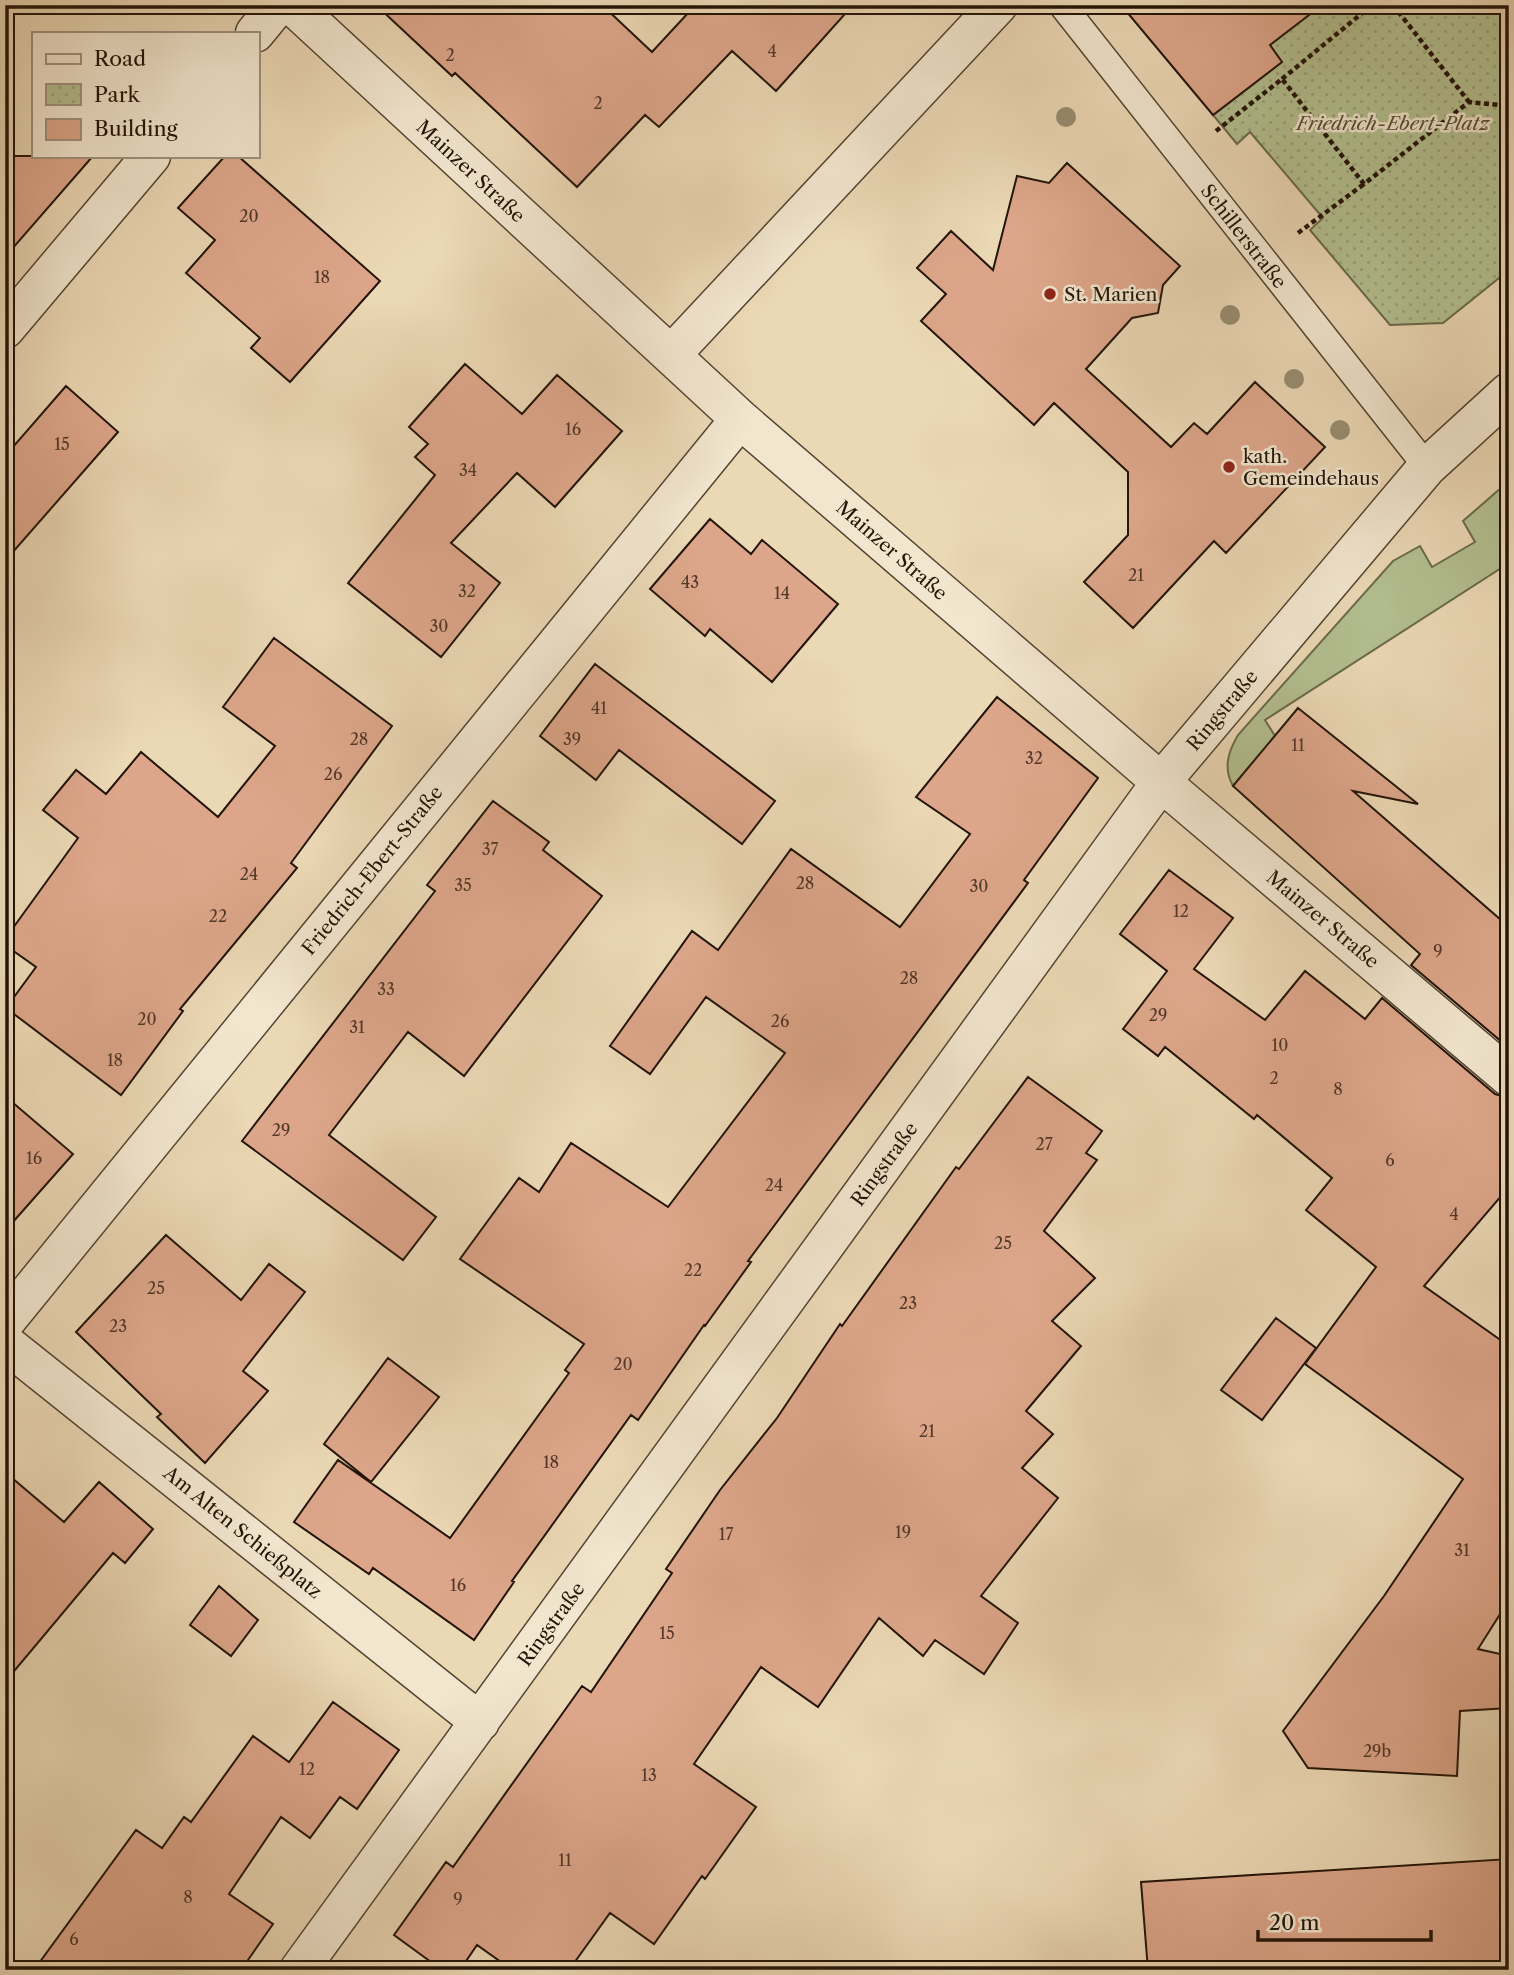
<svg xmlns="http://www.w3.org/2000/svg" width="1514" height="1975" viewBox="0 0 1514 1975" font-family="'Libre Caslon Text',serif">
  <style>
    .green { fill: #b3bf90; stroke: #6a6a4c; stroke-width: 2 }
    .park { fill: url(#park-dots); stroke: #6a6a4c; stroke-width: 2 }
    .building { fill: #dda68a; stroke: #221407; stroke-width: 2 }
    .lines { fill: none; stroke-linecap: round; stroke-linejoin: round }
    .lane-casing { stroke: #544532; stroke-width: 29 }
    .street-casing { stroke: #544532; stroke-width: 41 }
    .path { stroke: #221407; stroke-width: 4.5; stroke-dasharray: 5 3.5; stroke-linecap: butt }
    .lane { stroke: #f2e6cf; stroke-width: 26 }
    .street { stroke: #f2e6cf; stroke-width: 38 }
    .tree { fill: #988d70 }
    .poi-dot { fill: #8f2418; stroke: #f2e6cf; stroke-width: 2.5 }
    .labels { text-anchor: middle; stroke-width: 5; stroke-linejoin: round; paint-order: stroke }
    .number-label { font-size: 16px; fill: #513828 }
    .park-label { font-size: 19px; font-style: italic; fill: #555037; stroke: #f2e6cf }
    .street-label { font-size: 19px; fill: #221407; stroke: #f2e6cf }
    .poi-label { font-size: 19px; fill: #221407; stroke: #f2e6cf; text-anchor: start }
  </style>
  <defs>
    <pattern id="park-dots" width="8" height="8" patternUnits="userSpaceOnUse" patternTransform="scale(1.75)"><rect width="8" height="8" fill="#b3bf90"/><path d="M2 2h.1M6 6h.1" fill="none" stroke="#9aa37b" stroke-width="1.8" stroke-linecap="round"/></pattern>
  </defs>
  <rect width="100%" height="100%" fill="#ebd8b5"/>
  <filter id="stains"><feTurbulence type="fractalNoise" baseFrequency=".00286" numOctaves="4"/><feColorMatrix values="0 0 0 0 .2 0 0 0 0 .09 0 0 0 0 .02 0 0 0 .5 -.17"/></filter>
  <radialGradient id="worn" r=".72"><stop offset=".6" stop-color="#630" stop-opacity="0"/><stop offset="1" stop-color="#630" stop-opacity=".3"/></radialGradient>
  <!-- green -->
  <path class="green" d="M1509,481V563L1265,720L1275,736L1233,786C1223,768 1228,752 1238,735L1393,561L1420,546L1432,567L1475,542L1463,521Z"/>
  <!-- park -->
  <path class="park" d="M1322,5H1509V270L1443,323L1390,325L1310,230L1323,218L1250,132L1237,144L1213,115L1282,62L1270,45Z"/>
  <!-- building -->
  <path class="building" d="M376,5H602L652,52L689,12L682,5H853L776,91L732,51L659,127L645,115L577,187L455,73L452,76Z
    M1121,5H1322L1270,45L1282,62L1213,115Z
    M5,156H93L5,257Z
    M225,156H238L380,281L290,382L251,348L260,338L186,273L215,240L178,208Z
    M1067,163L1180,266L1163,285L1158,313L1132,318L1086,369L1171,447L1194,423L1207,434L1255,382L1325,447L1226,553L1214,541L1133,628L1084,582L1128,535V472L1054,403L1034,425L921,321L946,294L917,268L951,231L993,270L1017,176L1049,183Z
    M465,364L522,414L557,375L622,431L555,507L517,473L451,543L500,583L441,657L348,583L435,475L415,457L428,444L409,427Z
    M66,386L118,432L5,561V456Z
    M710,519L751,554L762,540L838,604L772,682L710,629L705,636L650,589Z
    M274,638L392,726L291,863L297,868L180,1009L183,1011L121,1095L6,1008L36,967L5,945V939L78,838L43,810L76,770L106,794L141,752L218,817L275,746L223,707Z
    M595,664L775,801L742,844L619,750L596,780L540,736Z
    M997,697L1098,778L1024,880L1028,883L748,1261L751,1262L705,1326L704,1325L638,1420L631,1415L512,1581L514,1582L474,1640L373,1568L369,1574L294,1522L338,1460L450,1538L569,1373L565,1370L584,1344L460,1259L519,1178L539,1192L571,1143L668,1207L785,1053L706,997L650,1074L610,1046L692,931L718,950L791,849L900,927L970,834L916,797Z
    M1298,708L1418,804L1353,791L1509,927V1048L1411,965L1420,954L1233,786Z
    M493,801L549,842L543,850L602,896L464,1076L408,1032L329,1135L436,1217L403,1260L242,1141L435,891L427,885Z
    M1169,870L1233,918L1194,969L1265,1020L1305,971L1365,1019L1382,998L1495,1094L1509,1098V1187L1424,1286L1509,1346V1600L1478,1649L1509,1656V1708L1460,1711L1457,1776L1308,1768L1283,1731L1384,1596L1463,1479L1305,1364L1376,1267L1306,1210L1332,1178L1257,1115L1254,1119L1165,1047L1158,1056L1123,1029L1167,971L1120,934Z
    M1028,1077L1102,1131L1086,1153L1097,1160L1044,1231L1095,1278L1052,1321L1081,1346L1026,1411L1053,1434L1022,1468L1058,1498L981,1596L1018,1623L984,1674L935,1640L923,1656L879,1618L818,1707L761,1667L694,1764L756,1807L705,1879L702,1876L654,1944L610,1913L569,1970H512L477,1945L460,1970H442L394,1935L446,1862L453,1867L582,1686L591,1692L672,1573L666,1569L720,1490L777,1418L840,1324L842,1326L956,1167L959,1169Z
    M5,1096L73,1154L5,1231Z
    M166,1235L241,1300L269,1264L305,1292L243,1371L268,1391L205,1463L157,1417L161,1414L76,1332Z
    M1276,1318L1316,1348L1262,1420L1221,1390Z
    M388,1358L439,1397L371,1482L324,1444Z
    M5,1472L64,1522L99,1482L153,1529L125,1563L113,1553L5,1682Z
    M219,1586L258,1620L231,1656L190,1625Z
    M333,1702L399,1750L357,1809L340,1797L310,1838L281,1817L229,1894L273,1924L241,1970H34L136,1830L162,1848L184,1817L191,1822L253,1736L289,1762Z
    M1509,1859V1970H1148L1141,1882Z"/>
  <g class="lines">
    <defs>
      <path id="lane" d="M1062,5L1427,467"/>
      <path id="street" d="M292,5L740,419L1161,782L1509,1077
        M255,33L278,5
        M5,329L151,156
        M671,355L998,5
        M5,1322L740,419
        M5,1343L480,1722
        M299,1970L1161,782L1427,467L1509,392"/>
    </defs>
    <!-- lane casing -->
    <use href="#lane" class="lane-casing"/>
    <!-- street casing -->
    <use href="#street" class="street-casing"/>
    <!-- path -->
    <path class="path" d="M1393,5L1469,102
      M1282,79L1372,5
      M1216,131L1282,79L1364,184L1469,102L1509,106
      M1298,233L1364,184"/>
    <!-- lane -->
    <use href="#lane" class="lane"/>
    <!-- street -->
    <use href="#street" class="street"/>
  </g>
  <!-- trees -->
  <g class="tree">
    <circle cx="1066" cy="117" r="10"/>
    <circle cx="1230" cy="315" r="10"/>
    <circle cx="1294" cy="379" r="10"/>
    <circle cx="1340" cy="430" r="10"/>
  </g>
  <!-- markers -->
  <g class="poi-dot">
    <circle cx="1050" cy="294" r="7"/>
    <circle cx="1229" cy="467" r="7"/>
  </g>
  <g class="labels">
    <!-- number labels -->
    <g class="number-label">
      <text x="772" y="57">4</text>
      <text x="450" y="61">2</text>
      <text x="598" y="109">2</text>
      <text x="249" y="222">20</text>
      <text x="322" y="283">18</text>
      <text x="573" y="435">16</text>
      <text x="62" y="450">15</text>
      <text x="468" y="476">34</text>
      <text x="1136" y="581">21</text>
      <text x="690" y="588">43</text>
      <text x="467" y="597">32</text>
      <text x="782" y="599">14</text>
      <text x="439" y="632">30</text>
      <text x="599" y="714">41</text>
      <text x="359" y="745">28</text>
      <text x="572" y="745">39</text>
      <text x="1298" y="751">11</text>
      <text x="1034" y="764">32</text>
      <text x="333" y="780">26</text>
      <text x="490" y="855">37</text>
      <text x="249" y="880">24</text>
      <text x="805" y="889">28</text>
      <text x="463" y="891">35</text>
      <text x="979" y="892">30</text>
      <text x="1181" y="917">12</text>
      <text x="218" y="922">22</text>
      <text x="1438" y="957">9</text>
      <text x="909" y="984">28</text>
      <text x="386" y="995">33</text>
      <text x="1158" y="1021">29</text>
      <text x="147" y="1025">20</text>
      <text x="780" y="1027">26</text>
      <text x="357" y="1033">31</text>
      <text x="1280" y="1051">10</text>
      <text x="115" y="1066">18</text>
      <text x="1274" y="1084">2</text>
      <text x="1338" y="1095">8</text>
      <text x="281" y="1136">29</text>
      <text x="1044" y="1150">27</text>
      <text x="34" y="1164">16</text>
      <text x="1390" y="1166">6</text>
      <text x="774" y="1191">24</text>
      <text x="1454" y="1220">4</text>
      <text x="1003" y="1249">25</text>
      <text x="693" y="1276">22</text>
      <text x="156" y="1294">25</text>
      <text x="908" y="1309">23</text>
      <text x="118" y="1332">23</text>
      <text x="623" y="1370">20</text>
      <text x="927" y="1437">21</text>
      <text x="551" y="1468">18</text>
      <text x="903" y="1538">19</text>
      <text x="726" y="1540">17</text>
      <text x="1462" y="1556">31</text>
      <text x="458" y="1591">16</text>
      <text x="667" y="1639">15</text>
      <text x="1377" y="1757">29b</text>
      <text x="307" y="1775">12</text>
      <text x="649" y="1781">13</text>
      <text x="565" y="1866">11</text>
      <text x="188" y="1903">8</text>
      <text x="458" y="1905">9</text>
      <text x="74" y="1945">6</text>
    </g>
    <!-- park labels -->
    <g class="park-label">
      <text x="1393" y="130">Friedrich-Ebert-Platz</text>
    </g>
    <!-- street labels -->
    <g class="street-label">
      <text transform="translate(471 171) rotate(43)" y="7">Mainzer Straße</text>
      <text transform="translate(1244 236) rotate(52)" y="7">Schillerstraße</text>
      <text transform="translate(892 550) rotate(41)" y="7">Mainzer Straße</text>
      <text transform="translate(1222 710) rotate(-50)" y="7">Ringstraße</text>
      <text transform="translate(372 870) rotate(-51)" y="7">Friedrich-Ebert-Straße</text>
      <text transform="translate(1323 919) rotate(40)" y="7">Mainzer Straße</text>
      <text transform="translate(884 1164) rotate(-54)" y="7">Ringstraße</text>
      <text transform="translate(243 1532) rotate(39)" y="7">Am Alten Schießplatz</text>
      <text transform="translate(551 1624) rotate(-54)" y="7">Ringstraße</text>
    </g>
    <!-- poi labels -->
    <g class="poi-label">
      <text x="1064" y="301">St. Marien</text>
      <text x="1243" y="463">kath.<tspan x="1243" dy="22">Gemeindehaus</tspan></text>
    </g>
  </g>
  <!-- margin -->
  <rect width="1514" height="1975" fill="none" stroke="#ebd8b5" stroke-width="28"/>
  <rect x="7" y="7" width="1500" height="1961" fill="none" stroke="#221407" stroke-width="3.5"/>
  <rect x="14" y="14" width="1486" height="1947" fill="none" stroke="#221407" stroke-width="2"/>
  <!-- legend -->
  <rect x="32" y="32" width="228" height="126" fill="#f2e6cf" stroke="#9f927f" stroke-width="2"/>
  <rect x="46" y="54" width="35" height="10" fill="#f2e6cf" stroke="#9f927f" stroke-width="2"/>
  <text x="94" y="66" font-size="21" fill="#221407">Road</text>
  <rect x="46" y="84" width="35" height="21" fill="url(#park-dots)" stroke="#9f927f" stroke-width="2"/>
  <text x="94" y="102" font-size="21" fill="#221407">Park</text>
  <rect x="46" y="119" width="35" height="21" fill="#dda68a" stroke="#9f927f" stroke-width="2"/>
  <text x="94" y="136" font-size="21" fill="#221407">Building</text>
  <!-- scale -->
  <path d="M1258 1930v10h173v-10" fill="none" stroke="#221407" stroke-width="3.5"/>
  <text x="1269" y="1930" font-size="21" fill="#221407" stroke="#f2e6cf" stroke-width="5" paint-order="stroke">20 m</text>
  <rect width="100%" height="100%" filter="url(#stains)"/>
  <rect width="100%" height="100%" fill="url(#worn)"/>
</svg>
